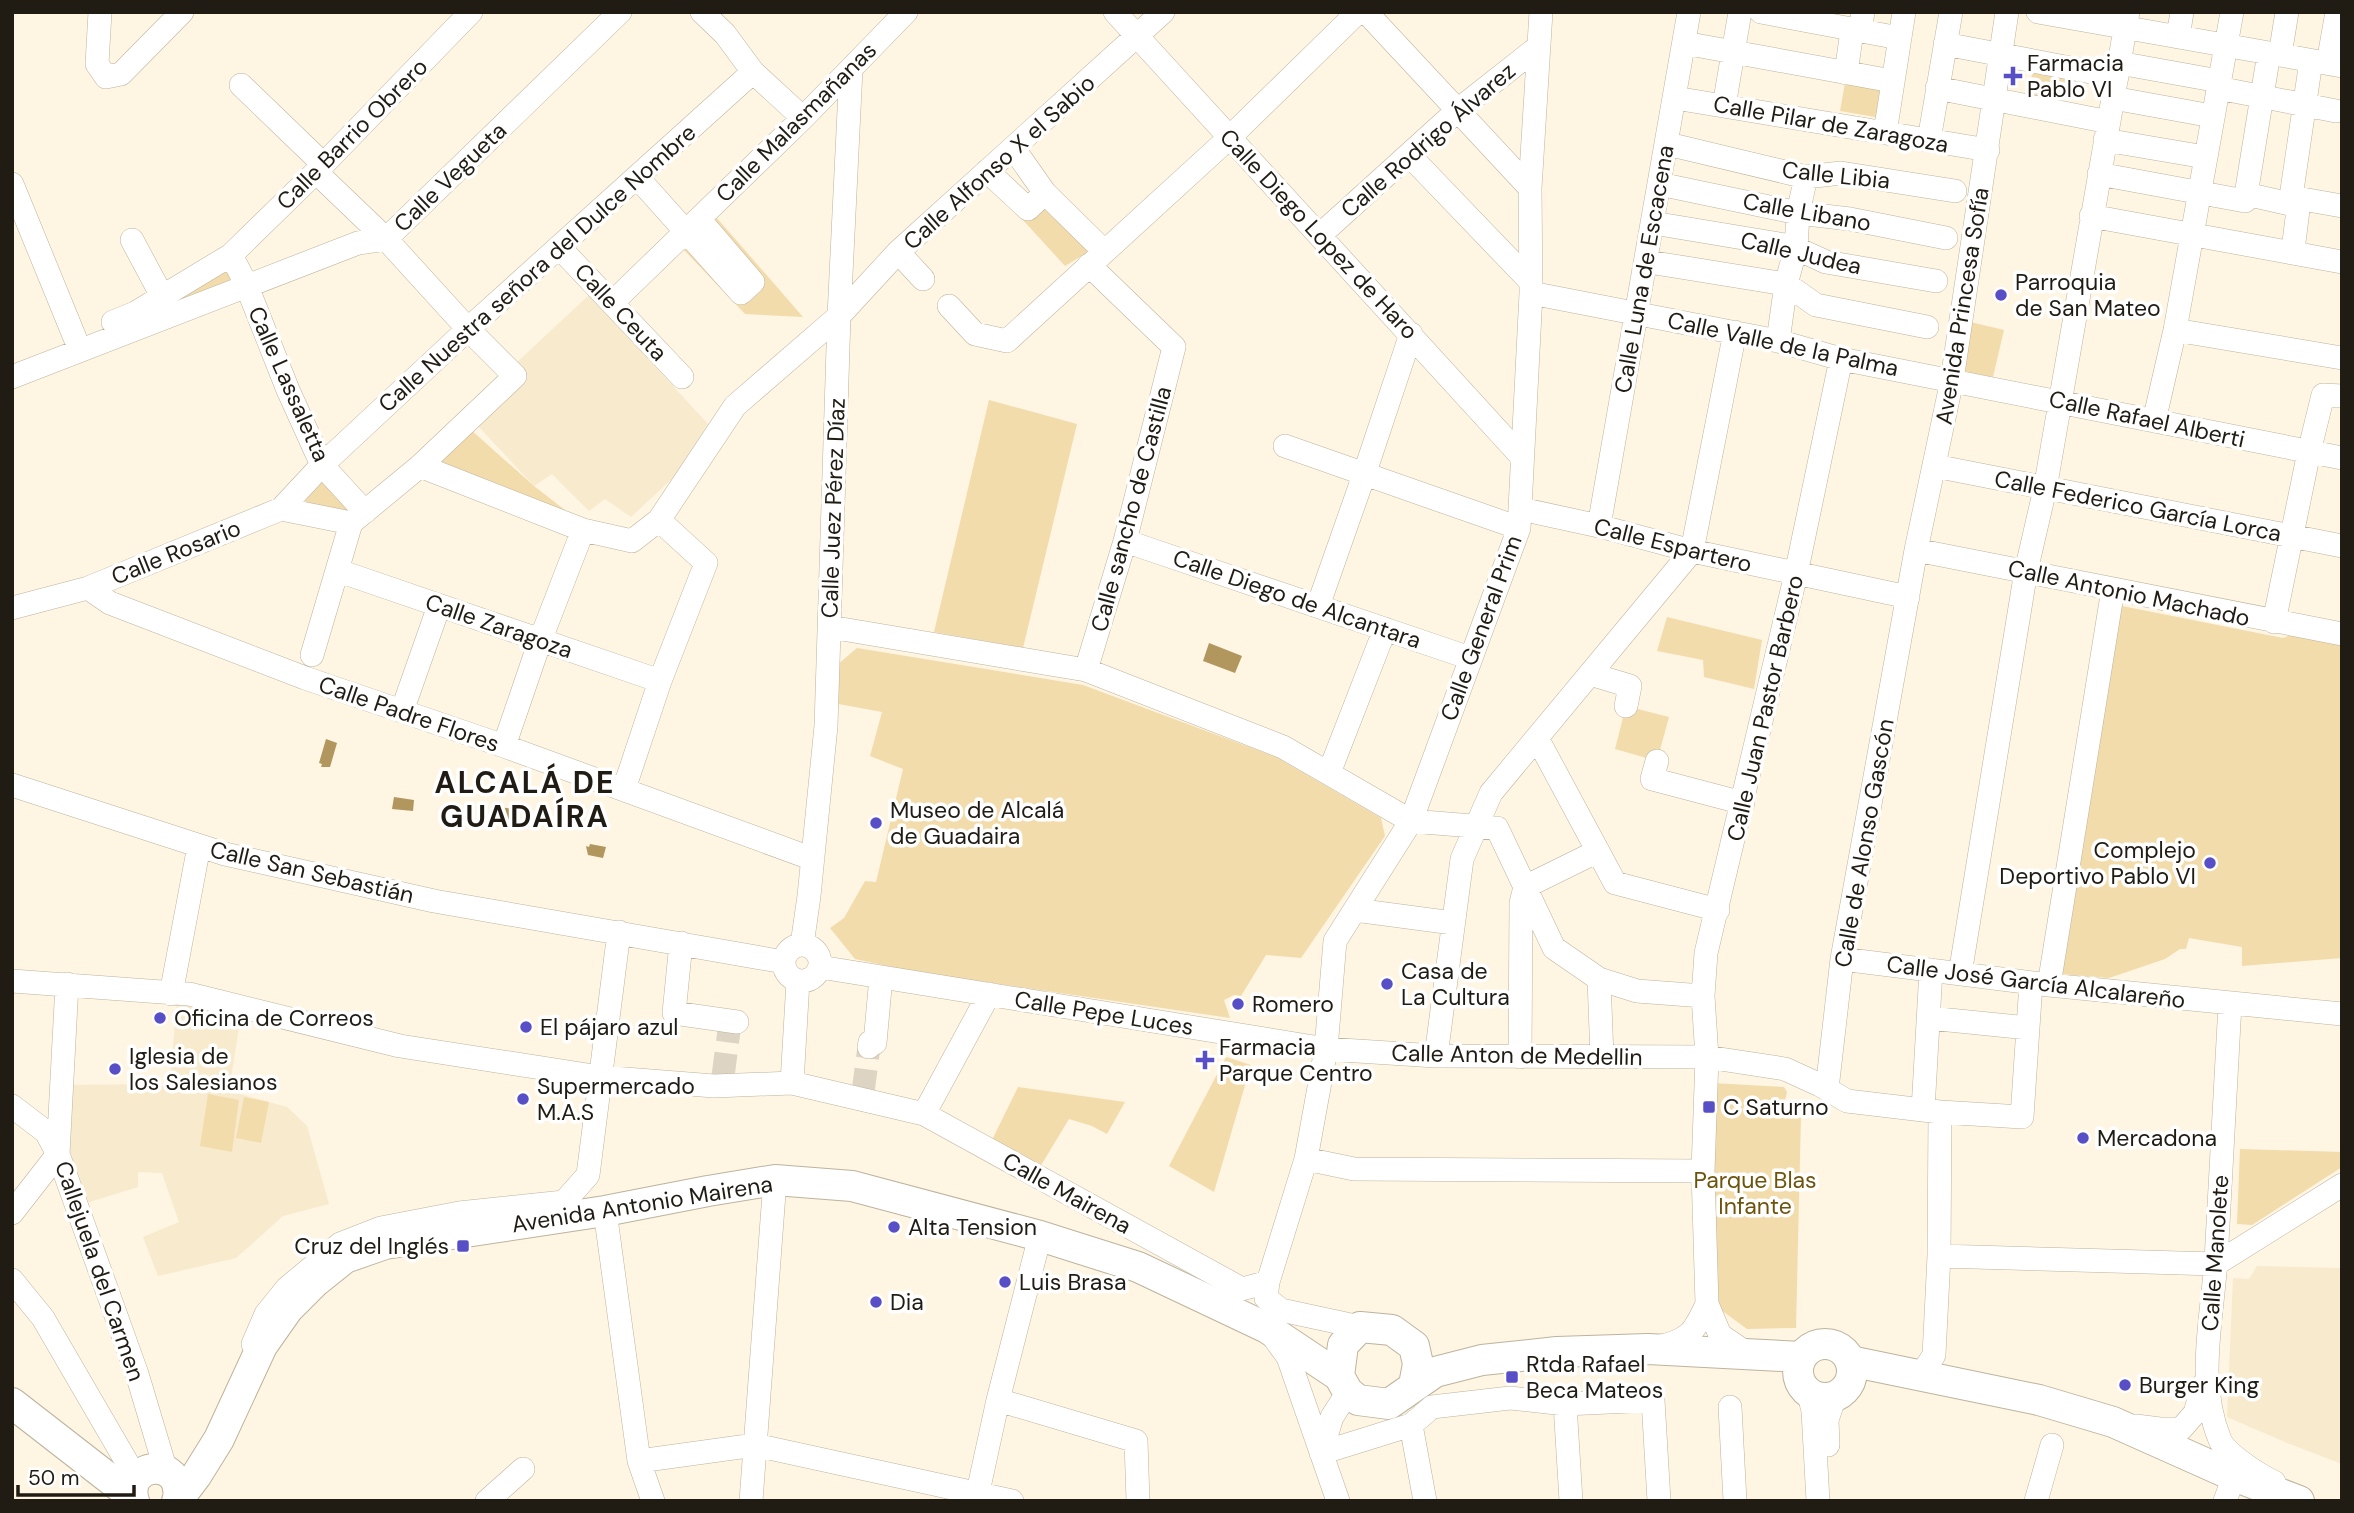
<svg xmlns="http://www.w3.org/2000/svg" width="2354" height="1513" viewBox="0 0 2354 1513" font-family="'DM Sans',sans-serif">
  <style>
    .built { fill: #f8eacc }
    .green { fill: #f3dcac }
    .water { fill: #b1965e }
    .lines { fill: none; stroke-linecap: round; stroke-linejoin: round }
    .minor-tunnel { stroke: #ddd4c4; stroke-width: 23; stroke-dasharray: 23 11; stroke-linecap: butt }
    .minor-casing { stroke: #bdb39e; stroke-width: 24 }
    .major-casing { stroke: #bdb39e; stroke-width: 32 }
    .minor { stroke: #fff; stroke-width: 23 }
    .major { stroke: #fff; stroke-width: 30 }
    .poi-dot { fill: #584fc7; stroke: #fff; stroke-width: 2.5 }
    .labels { text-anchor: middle; stroke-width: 7; stroke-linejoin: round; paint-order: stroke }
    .poi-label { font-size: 23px; fill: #201c14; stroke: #fff; text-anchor: start }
    .street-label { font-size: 23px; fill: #201c14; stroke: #fff }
    .park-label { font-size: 23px; fill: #6e530c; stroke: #fff }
    .district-label { font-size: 30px; font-weight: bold; letter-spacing: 2px; fill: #201c14; stroke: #fff }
  </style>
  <rect width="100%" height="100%" fill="#fef5e3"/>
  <!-- built -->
  <path class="built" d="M589,295L708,424L675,476L631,517L605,499L589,511L552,474L534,486L478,426L514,365Z
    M177,1003L241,1015L229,1091L287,1107L307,1126L329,1204L283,1216L236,1258L158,1276L143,1237L179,1222L162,1173L138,1172V1187L83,1204L69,1162V1085L150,1084L169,1087Z
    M2257,1266L2342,1268V1464L2285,1442L2227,1417L2233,1278L2249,1279Z"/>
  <!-- green -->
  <path class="green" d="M2034,66L2068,70L2061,107L2026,101Z
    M1846,77L1887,83L1881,118L1840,111Z
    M1043,201L1093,249L1065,266L1022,219Z
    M716,217L803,317L745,314L684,250Z
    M227,263L239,284L148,320Z
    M1966,321L2004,330L1993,377L1959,371Z
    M989,400L1077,424L1023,648L934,632Z
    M470,429L534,486L574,517L434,462Z
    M322,475L355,510L347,514L300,500Z
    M2122,606L2283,638L2291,635L2342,645V958L2242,966V947L2189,938L2186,949H2180L2165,959L2109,978L2059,974Z
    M1667,617L1762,640L1754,689L1704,677L1703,660L1657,651Z
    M857,648L1083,685L1276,757L1381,818L1385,836L1301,958L1266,955L1241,996L1234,995L1224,1000L1230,1018L911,971L855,959L830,928L844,918L865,881L876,882L903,769L870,756L882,712L833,703L837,665Z
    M1626,706L1669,717L1657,761L1615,749Z
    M1226,1057L1251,1065L1214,1192L1169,1166Z
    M1712,1083L1784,1087L1787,1092L1783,1109L1801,1115L1796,1328L1747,1329L1713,1304Z
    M1018,1087L1125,1102L1107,1134L1092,1126L1069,1119L1040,1167L991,1142Z
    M208,1094L239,1100L232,1152L200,1146Z
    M244,1097L269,1102L261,1143L236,1138Z
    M2240,1149L2342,1152V1167L2252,1225L2237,1224Z"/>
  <!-- water -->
  <path class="water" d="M1209,643L1242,656L1235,673L1203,661Z
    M326,739L337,743L330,767H321L322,764L319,763Z
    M394,797L414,800L413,811L392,809Z
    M499,807L513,809V821L497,819Z
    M590,844L606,847L603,858L588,855L586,846L589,847Z"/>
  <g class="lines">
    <!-- minor-tunnel -->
    <path class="minor-tunnel" d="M723,1076L729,1031
      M863,1092L869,1047"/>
    <defs>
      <path id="minor" d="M100,12L97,64L106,77L121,74L182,12
        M702,12L725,34L753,72L803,118
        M1115,12L1521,456
        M1366,12L1530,188
        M1761,12L1899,38
        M2038,12L2342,66
        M2178,37L2182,12
        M1684,43L1892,81
        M1945,44L2117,77
        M2280,55L2287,12
        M2119,63L2219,81
        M2328,63L2337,12
        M1846,73L1851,38L1860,30L1863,12
        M241,85L323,164
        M1937,88L2109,122
        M2218,88L2336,111
        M1675,98L1988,150
        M2113,98L2212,116
        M1724,106L1740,12
        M1885,133L1904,12
        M1929,140L1951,12
        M2105,140L2205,157
        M1676,146L1806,177L1841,173L1955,191
        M1014,149L1045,193L1104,251
        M1409,155L1531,282
        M987,171L1028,209L1045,193
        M2099,174L2245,201L2269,53
        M637,177L741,293L753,282L699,219
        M12,184L75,338
        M1669,186L1798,213L1850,219L1946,238
        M2246,194L2290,204L2291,197L2342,206
        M2091,216L2342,262
        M1665,225L1791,246L1826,262L1936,281
        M1320,235L1458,110L1538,47
        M132,240L162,296
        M2294,242L2298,210L2291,197L2311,61
        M559,247L682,377
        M898,252L923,279
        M231,255L246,284L288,390L322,465L365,512
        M1655,263L1786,284L1816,305L1927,327
        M1531,293L1778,341L1841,359L2342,458
        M613,302L803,118L906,12
        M949,306L975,334L1007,341L1229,138L1358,12
        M113,322L135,313L231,255L316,172L471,12
        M2175,330L2342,358
        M1778,341L1786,284L1796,248L1798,213L1806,177
        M12,377L358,243L386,239L620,12
        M2154,421L2175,330L2232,12
        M1285,446L1519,528
        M420,466L583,530L632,541L659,520L735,406L839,316L898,252L1163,12
        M1935,466L2342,546
        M281,509L351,523
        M1521,509L1599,526L1692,551L1908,597
        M1599,526L1689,12
        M1125,541L1470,658
        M1916,550L2342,634
        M339,571L660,681
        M88,588L110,603L305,678L504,746L813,859
        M1318,606L1364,475L1411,334
        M12,608L88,588L281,509L322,465L468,329L753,72
        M2274,622L2309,452L2323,395L2342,396
        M830,627L1086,670L1283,747L1411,821L1497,828L1554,948L1599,979L1637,991L1703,996
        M312,655L351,523L420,466L515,376L468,329L386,239L316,172
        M1086,670L1125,541L1174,347L1089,265
        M1590,674L1630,686L1626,706
        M402,711L439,606
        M1537,738L1615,883L1718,910
        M504,746L540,641L583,530
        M1657,761L1652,779L1743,803
        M1329,773L1385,629
        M12,785L225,854L434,901L784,962
        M624,789L660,681L706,563L659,520
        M1355,910L1453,923
        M681,943L674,1013L737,1022
        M802,945L809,896L826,726L839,316L851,69
        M784 963a18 18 0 1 1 36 0a18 18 0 1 1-36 0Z
        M1842,959L2049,985L2342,1014
        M820,967L1326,1049L1436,1056L1707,1057L1785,1069L1820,1085L1847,1101L1940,1112L2022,1117L2031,983
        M1960,974L2026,571L2045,489L2128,12
        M1599,979L1602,1057
        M12,981L189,994L400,1046L600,1077L714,1086L792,1083L924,1114L1242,1289L1268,1282
        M67,984L58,1154L137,1374L166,1471
        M2049,985L2113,589
        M171,994L199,846
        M2230,1004C2225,1090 2221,1175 2216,1260C2212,1321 2196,1382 2220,1440C2226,1454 2259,1475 2274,1482
        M1929,1018L2028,1028
        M869,1047L870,1042L875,1043L881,977
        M1436,1056L1462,859L1491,793L1692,551L1735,332
        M1520,1057L1521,903L1525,887L1598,851
        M792,1083L798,981
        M1827,1089L1842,959L1916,550L1952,380L2007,12
        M12,1106L46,1132L58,1154
        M1923,1110L1931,970
        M1940,1112L1939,1256L2216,1264L2342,1185
        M924,1114L989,994
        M1306,1159L1354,1169L1703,1171
        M605,1211L639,1461L653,1501
        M12,1213L58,1154
        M12,1280L43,1318L136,1478
        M1360,1327L1281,1310L1266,1298L1268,1282L1306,1159L1326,1049L1335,941L1411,821L1519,528L1531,293L1530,188L1541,12
        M1272,1335L1288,1357L1338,1501
        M253,1344L266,1314L287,1288L340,1244L381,1228L459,1213L564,1202L588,1175L619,932
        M1658,1347C1690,1340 1694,1332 1707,1304
        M1748,1354L1720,1335L1707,1304L1703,1171L1707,1057L1703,996L1706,953L1796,574L1841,359
        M1921,1375L1934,1355L1939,1256
        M1809,1394L1813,1411L1818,1501
        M998,1400L1136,1441L1138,1501
        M1565,1404L1571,1501
        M1730,1407L1735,1501
        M1411,1425L1425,1501
        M2136,1426L2160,1429H2181L2195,1413L2203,1385
        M1828,1445L1827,1420L1835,1396
        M1321,1453L1411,1425L1432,1407L1510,1398L1565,1404L1653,1400L1659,1501
        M1321,1453L1332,1417L1348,1392
        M639,1461L755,1445L1012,1501
        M487,1501L523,1469
        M751,1501L775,1180
        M976,1501L998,1400L1040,1236
        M2036,1501L2052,1445
        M2225,1501L2234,1476"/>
      <path id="major" d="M1798 1371a27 27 0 1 1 54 0a27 27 0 1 1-54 0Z
        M1850,1361L2039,1400L2113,1422L2234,1476L2299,1501
        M1414,1385L1418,1364L1414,1346L1392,1330L1360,1327L1343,1345L1339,1376L1348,1392L1358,1400L1389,1404L1435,1372L1482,1360L1557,1352L1648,1349L1802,1357
        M12,1403L133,1497
        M134,1501C122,1462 184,1455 178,1499
        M177,1501L196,1476L219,1439L262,1346L288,1309L315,1282L345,1258L385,1244L605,1211L708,1191L775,1180L852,1186L1040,1236L1138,1267L1267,1328L1339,1376"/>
    </defs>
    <!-- minor casing -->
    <use href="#minor" class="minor-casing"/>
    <!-- major casing -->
    <use href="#major" class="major-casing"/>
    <!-- minor -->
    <use href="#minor" class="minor"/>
    <!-- major -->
    <use href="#major" class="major"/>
  </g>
  <!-- markers -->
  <g class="poi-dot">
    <path d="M2009.5 65.5h7v7h7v7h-7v7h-7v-7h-7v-7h7z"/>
    <circle cx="2001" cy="295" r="7"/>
    <circle cx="876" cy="823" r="7"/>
    <circle cx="2210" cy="863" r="7"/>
    <circle cx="1387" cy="984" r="7"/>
    <circle cx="1238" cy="1004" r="7"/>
    <circle cx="160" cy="1018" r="7"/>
    <circle cx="526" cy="1027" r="7"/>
    <path d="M1201.5 1049.5h7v7h7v7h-7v7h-7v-7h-7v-7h7z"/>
    <circle cx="115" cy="1069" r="7"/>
    <circle cx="523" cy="1099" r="7"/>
    <rect x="1702" y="1100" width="14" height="14" rx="3.5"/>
    <circle cx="2083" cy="1138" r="7"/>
    <circle cx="894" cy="1227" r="7"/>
    <rect x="456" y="1239" width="14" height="14" rx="3.5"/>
    <circle cx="1005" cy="1282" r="7"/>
    <circle cx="876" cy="1302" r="7"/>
    <rect x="1505" y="1370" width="14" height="14" rx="3.5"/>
    <circle cx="2125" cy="1385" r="7"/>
  </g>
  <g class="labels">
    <!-- poi labels -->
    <g class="poi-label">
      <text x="2027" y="71">Farmacia<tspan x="2027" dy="26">Pablo VI</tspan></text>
      <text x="2015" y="290">Parroquia<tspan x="2015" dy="26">de San Mateo</tspan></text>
      <text x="890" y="818">Museo de Alcalá<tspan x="890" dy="26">de Guadaira</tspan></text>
      <text x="2196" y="858" text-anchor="end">Complejo<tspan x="2196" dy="26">Deportivo Pablo VI</tspan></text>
      <text x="1401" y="979">Casa de<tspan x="1401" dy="26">La Cultura</tspan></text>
      <text x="1252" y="1012">Romero</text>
      <text x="174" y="1026">Oficina de Correos</text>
      <text x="540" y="1035">El pájaro azul</text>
      <text x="1219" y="1055">Farmacia<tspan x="1219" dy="26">Parque Centro</tspan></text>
      <text x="129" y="1064">Iglesia de<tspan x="129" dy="26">los Salesianos</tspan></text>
      <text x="537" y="1094">Supermercado<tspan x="537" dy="26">M.A.S</tspan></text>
      <text x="1723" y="1115">C Saturno</text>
      <text x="2097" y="1146">Mercadona</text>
      <text x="908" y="1235">Alta Tension</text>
      <text x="449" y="1254" text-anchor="end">Cruz del Inglés</text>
      <text x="1019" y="1290">Luis Brasa</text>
      <text x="890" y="1310">Dia</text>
      <text x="1526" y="1372">Rtda Rafael<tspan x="1526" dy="26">Beca Mateos</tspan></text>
      <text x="2139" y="1393">Burger King</text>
    </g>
    <!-- street labels -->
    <g class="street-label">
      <text transform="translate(796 122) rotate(-45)" y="8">Calle Malasmañanas</text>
      <text transform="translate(1831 124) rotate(10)" y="8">Calle Pilar de Zaragoza</text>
      <text transform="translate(352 134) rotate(-45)" y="8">Calle Barrio Obrero</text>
      <text transform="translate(1428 140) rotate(-41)" y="8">Calle Rodrigo Álvarez</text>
      <text transform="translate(999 162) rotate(-42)" y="8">Calle Alfonso X el Sabio</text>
      <text transform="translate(1836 175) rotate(6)" y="8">Calle Libia</text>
      <text transform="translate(450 177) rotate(-44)" y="8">Calle Vegueta</text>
      <text transform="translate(1807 212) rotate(10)" y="8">Calle Libano</text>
      <text transform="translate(1319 234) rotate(47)" y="8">Calle Diego Lopez de Haro</text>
      <text transform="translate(1801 253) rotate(13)" y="8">Calle Judea</text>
      <text transform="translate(537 268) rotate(-42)" y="8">Calle Nuestra señora del Dulce Nombre</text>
      <text transform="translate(1644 269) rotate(-80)" y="8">Calle Luna de Escacena</text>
      <text transform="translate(1962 306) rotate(-81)" y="8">Avenida Princesa Sofía</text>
      <text transform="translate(621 312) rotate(47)" y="8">Calle Ceuta</text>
      <text transform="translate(1783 344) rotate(12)" y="8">Calle Valle de la Palma</text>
      <text transform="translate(289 384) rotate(66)" y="8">Calle Lassaletta</text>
      <text transform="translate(2147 419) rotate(12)" y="8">Calle Rafael Alberti</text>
      <text transform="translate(2138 506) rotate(11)" y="8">Calle Federico García Lorca</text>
      <text transform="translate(833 508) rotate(-88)" y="8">Calle Juez Pérez Díaz</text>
      <text transform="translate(1131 509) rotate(-75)" y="8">Calle sancho de Castilla</text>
      <text transform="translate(1673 545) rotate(14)" y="8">Calle Espartero</text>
      <text transform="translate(176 552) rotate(-22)" y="8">Calle Rosario</text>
      <text transform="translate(2129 593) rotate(12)" y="8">Calle Antonio Machado</text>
      <text transform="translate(1297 599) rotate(19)" y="8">Calle Diego de Alcantara</text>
      <text transform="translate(499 626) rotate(19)" y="8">Calle Zaragoza</text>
      <text transform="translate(1481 628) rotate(-70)" y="8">Calle General Prim</text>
      <text transform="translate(1765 708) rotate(-77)" y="8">Calle Juan Pastor Barbero</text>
      <text transform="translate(409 714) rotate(19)" y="8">Calle Padre Flores</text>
      <text transform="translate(1864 843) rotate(-80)" y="8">Calle de Alonso Gascón</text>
      <text transform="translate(312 872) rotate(13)" y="8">Calle San Sebastián</text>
      <text transform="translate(2036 982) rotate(7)" y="8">Calle José García Alcalareño</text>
      <text transform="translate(1104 1013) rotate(9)" y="8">Calle Pepe Luces</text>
      <text transform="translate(1517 1055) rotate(1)" y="8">Calle Anton de Medellin</text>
      <text transform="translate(1067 1193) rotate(29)" y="8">Calle Mairena</text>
      <text transform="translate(642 1204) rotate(-9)" y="8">Avenida Antonio Mairena</text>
      <text transform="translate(2215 1253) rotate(-86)" y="8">Calle Manolete</text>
      <text transform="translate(100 1271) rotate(71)" y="8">Callejuela del Carmen</text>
    </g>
    <!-- park labels -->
    <g class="park-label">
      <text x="1755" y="1188">Parque Blas<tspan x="1755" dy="26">Infante</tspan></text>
    </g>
    <!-- district labels -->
    <g class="district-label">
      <text x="525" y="793">ALCALÁ DE<tspan x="525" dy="34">GUADAÍRA</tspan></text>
    </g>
  </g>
  <!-- border -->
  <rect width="2354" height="1513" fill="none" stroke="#201c14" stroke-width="28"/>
  <!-- scale -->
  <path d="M18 1485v10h116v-10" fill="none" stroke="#201c14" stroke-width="3.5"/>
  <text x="28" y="1485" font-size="21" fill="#201c14" stroke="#ffffff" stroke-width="5" paint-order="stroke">50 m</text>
</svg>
